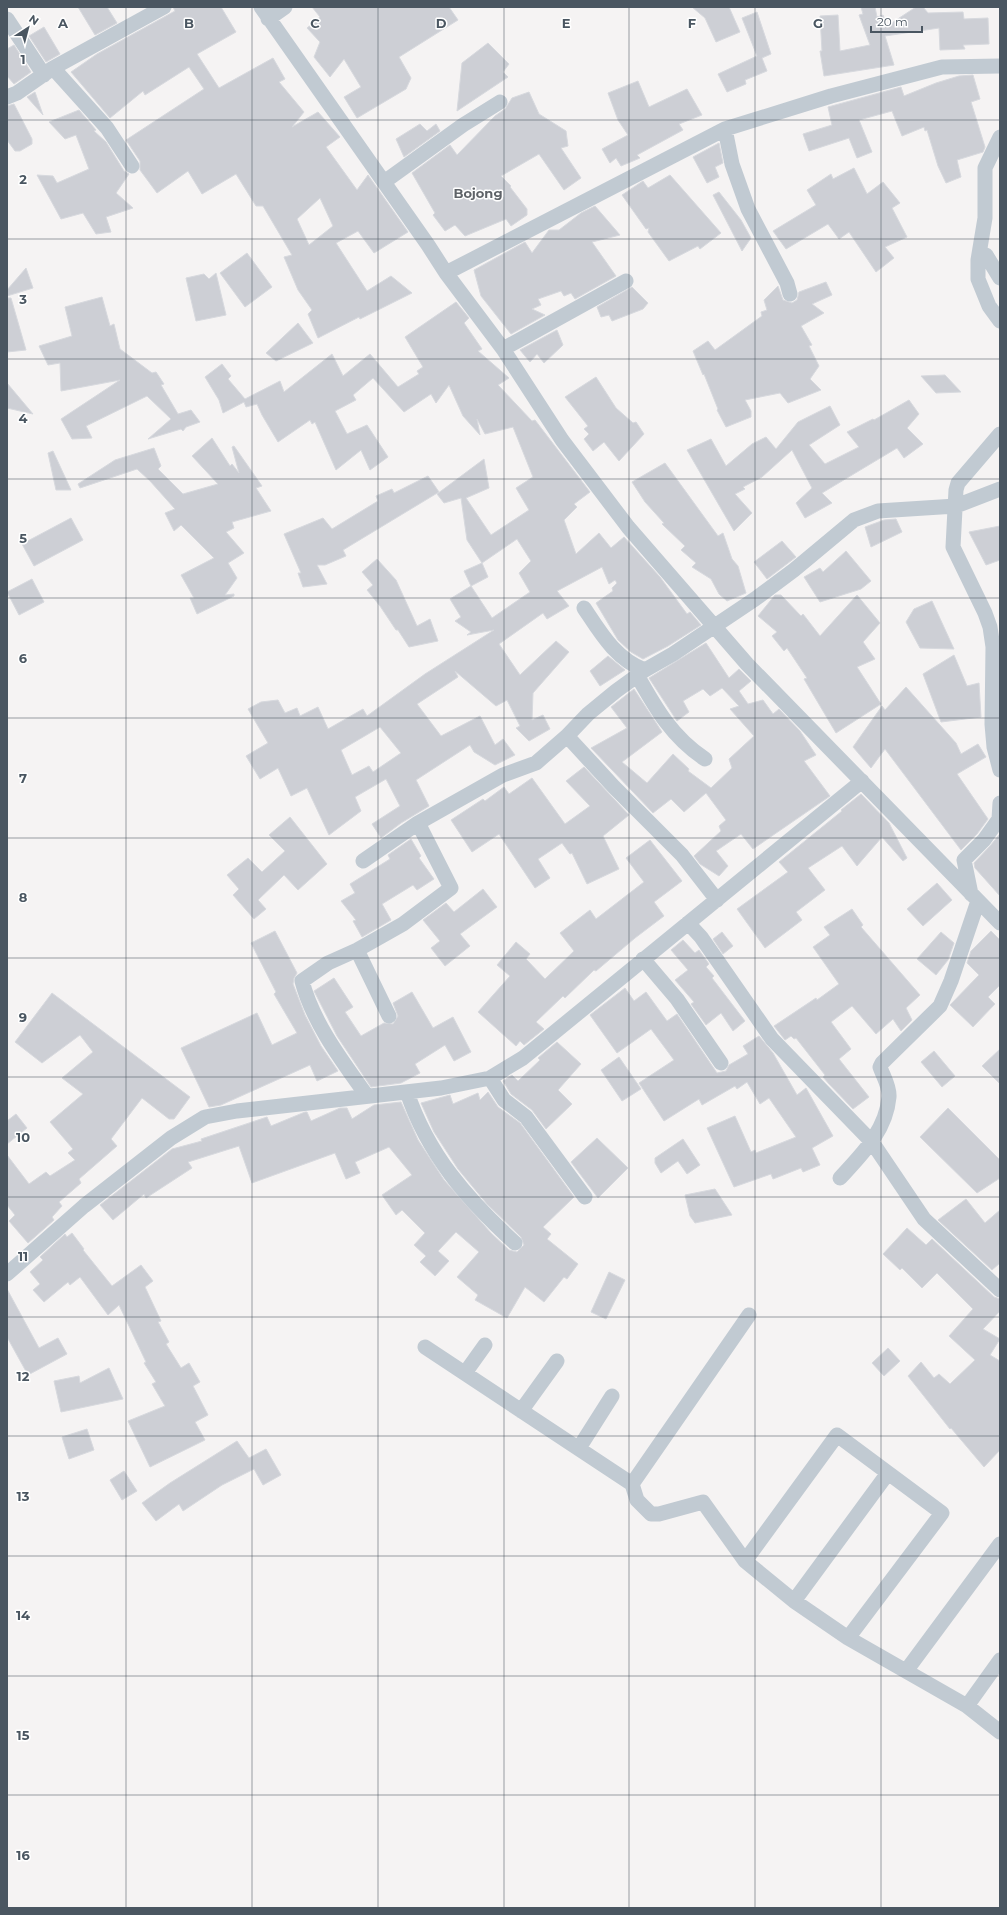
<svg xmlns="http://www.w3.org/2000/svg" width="1007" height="1915" viewBox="0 0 1007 1915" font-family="Montserrat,sans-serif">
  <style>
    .building { fill: #cdcfd5; stroke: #d7d9de; fill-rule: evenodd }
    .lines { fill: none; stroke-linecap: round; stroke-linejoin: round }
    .street { stroke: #c1cad2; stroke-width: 15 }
    .grid { fill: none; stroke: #4a5661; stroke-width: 1; stroke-opacity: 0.55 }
    .labels { text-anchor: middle; stroke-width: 3; stroke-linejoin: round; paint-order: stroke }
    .quarter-label { font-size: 13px; font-weight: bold; fill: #5f6368; stroke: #fff }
    .grid-label { font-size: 13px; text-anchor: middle; font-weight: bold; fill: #4a5661; stroke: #fff; stroke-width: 3; stroke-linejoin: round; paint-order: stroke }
  </style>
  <rect width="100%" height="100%" fill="#f5f3f3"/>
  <!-- building -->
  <path class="building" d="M78,7H107L117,23L95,35Z
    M173,7H221L236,32L197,54L219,88L273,58L285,79L279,82L304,112L292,127L318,112L340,137L326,147L357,190L368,175L408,232L374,253L358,231L336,243L367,291L391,276L412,293L360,319L359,317L318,338L308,314L312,310L298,290L284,257L292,255L263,206H256L236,174L202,194L188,171L157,193L140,170V161L126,140L204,89L189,67L145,95L143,91L110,118L71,72L97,54L175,11ZM320,198L333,226L309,245L297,219Z
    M312,7H449L458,20L399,57L411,78L406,89L357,118L344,97L361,87L344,59L330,77L314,57L320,42L307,28L320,17Z
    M692,7H729L740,32L716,42L705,18Z
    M861,7H875L877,17L883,15L887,26L916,7H923L928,13L963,12L964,19L988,18L989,44L963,45L965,49L940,50L939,28L885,36L894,65L824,76L820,51H822L820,16L838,15L840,51L870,45L859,15L863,14Z
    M757,12L771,54L762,58L767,71L745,80L746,84L727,92L718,74L757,56L742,18Z
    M44,27L60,54L46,62L29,36Z
    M488,43L509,64L503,72L508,77L457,111L462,63Z
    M14,45L31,72L14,84L7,76V49Z
    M973,75L980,99L971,102L985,147L983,152L957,160L961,177L946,183L938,166L927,130L925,131L924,127L902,136L892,111L859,120L872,152L857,158L849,138L809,151L803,134L832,125L828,107L901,87L904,96L936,83L959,76Z
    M638,81L649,107L687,89L702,115L679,124L683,130L637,155L640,158L621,166L616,158L610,163L602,149L628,135L618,120L608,93Z
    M35,92L43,115L27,97Z
    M529,92L539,114L566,131L568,146L561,148L581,178L564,190L539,154L501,176L511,186L510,187L527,209V215L511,226L506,219L465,236L455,225L445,231L433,215L435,213L412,173L450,145L457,155L495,116L505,109L512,98Z
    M14,104L32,139V144L20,151H15L7,140V106Z
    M79,110L96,130L94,131L106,142L124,171L129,174L116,193L133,208L106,217L111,232L96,234L83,213L61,219L37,175L53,176L57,183L89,169L76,135L65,139L49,122Z
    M420,124L427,131L436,124L440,131L404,157L396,139Z
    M719,143L723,163L715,167L719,177L707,183L693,157Z
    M854,168L867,194L883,182L900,203L892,208L907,237L885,247L894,258L876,272L849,232L839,239L828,224L786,249L773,231L816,205L807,190L831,174L833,179Z
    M670,175L721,233L700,249L698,246L669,261L648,232L649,228L646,229L622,195L643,181L648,188Z
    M719,192L741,220L751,238L742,251L713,195Z
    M595,206L620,235L592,242L616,276L575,299L571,293L564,296L561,291L538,299L541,305L532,309L545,315L511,334L481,296L474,270L525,242L532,253L549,230H559L581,213Z
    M247,253L272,287L245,307L220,273Z
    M26,268L33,288L7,296V290Z
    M216,273L226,315L196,321L186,278L204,274L209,279Z
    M826,282L832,295L812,304L824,313L801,326L812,345L809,346L819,366L810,379L821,390L788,403L780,393L745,400L751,411V417L726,427L717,410L718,409L704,374L703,375L693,351L708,341L715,350L762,316L761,312L767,310L764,300L778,286L783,300L792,303L797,300L799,292Z
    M632,287L648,303L643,309L612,321L609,315L601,317L597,307Z
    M102,297L110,326L114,324L120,349L152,373L156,372L164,384L161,385L178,414L191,410L200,422L186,427L183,431L181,429L148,439L171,419L147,396L86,426L92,438L72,439L61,419L120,380L61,391L60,363L48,365L39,346L72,336L65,307Z
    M7,298H11L26,350L7,352Z
    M456,302L469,318L464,323L482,349L478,351L509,378L498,385L532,421L535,420L590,492L574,504L577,507L564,520L576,554L599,533L611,548L624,537L660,577L687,614L690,612L701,625L668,646L643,659L631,652L618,640L596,603L613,591L612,588L617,583L615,580L609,584L602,567L557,591L569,606L547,619L543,613L499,644L520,675L556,641L569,652L533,693L532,720L543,715L550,729L529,741L516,728L520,726L507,700L496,706L455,671L458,677L417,704L441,736L480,716L495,745L503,739L515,755L495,765L474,752L470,745L416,780L429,806L401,823L381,838L372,824L400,806L386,779L355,797L361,811L329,835L307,788L291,796L278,768L260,779L246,756L268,743L248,709L261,702L278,700L285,713L297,708L300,716L318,707L328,729L363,709L367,716L425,674L494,630L467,635L471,632L455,621L461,617L450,599L471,586L492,618L530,592L519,573L531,561L517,539L482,563L467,540L461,498L444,503L437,494L484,459L489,488L466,498L491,535L529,510L516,488L533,477L513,427L485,434L477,419L480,435L463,416L449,385L436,403L431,394L404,412L373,378L353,395L356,400L335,411L347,434L367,425L388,457L370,470L361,450L336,470L315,422L312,424L310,420L278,442L262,415L257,404L246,407L244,402L223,413L219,400L205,377L222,364L231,376L228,379L245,399L280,381L284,392L332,354L343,376L370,354L398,387L419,374L417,371L423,367L405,337ZM380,727L401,753L373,772L369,766L352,775L341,750Z
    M298,323L313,343L276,361L266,353Z
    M557,330L563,345L544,363L537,354L530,362L520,350Z
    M945,375L961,392L936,393L921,376Z
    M596,377L616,408L633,423L636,422L644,434L619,461L604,442L593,451L584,439L589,434L584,429L588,426L565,397Z
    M7,383L33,414L7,408Z
    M909,400L919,414L907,428L923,444L904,458L897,448L822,493L832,503L805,518L796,503L812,488L792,450L762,477L743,487L745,489L735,494L752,513L734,531L687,450L711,439L726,466L752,444L766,437L776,449L798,422L830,406L840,425L809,445L825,464L859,447L847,432L873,419L874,420Z
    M212,438L230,466L232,464L239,473L232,447L234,446L262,486L256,488L271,511L232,522L234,528L226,532L244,553L228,563L237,578L225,595L234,594V596L197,614L190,598H194L181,575L214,558L181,525L174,531L165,513L175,509L150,481L137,469L80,488L78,484L115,460L154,448L161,466L158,469L183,494L218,484L192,456Z
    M53,451L71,490H56L48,453Z
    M665,463L718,536L723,533L732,559L738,566L746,593L727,601L719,594L711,579L692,567L696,563L681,550L685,546L662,524L664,523L645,502L632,482Z
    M428,476L439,492L343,550L346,556L325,565H317L327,584L303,587L298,573H301L284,534L323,518L332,529L378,501L376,496L392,489L394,493Z
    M71,518L83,540L34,566L22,544Z
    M896,519L902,532L871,547L865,527L884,520Z
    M1000,526V560L986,565L969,532Z
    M782,541L796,557L767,579L754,562Z
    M846,551L871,581L861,589L820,602L804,577L820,568L823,572Z
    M377,559L396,580L417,626L430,619L438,641L409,647L398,630H396L380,606L367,590L373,585L362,572Z
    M482,563L488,577L471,586L464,571Z
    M32,579L44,602L19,615L7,592Z
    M775,595H781L801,616L803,614L820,636L857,595L880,623L863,642L875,659L857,667L881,704L836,733L804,679L807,678L787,648L784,651L772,636L777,632L758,616Z
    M932,601L954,649L920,648L906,622L914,609Z
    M706,643L729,678L739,669L751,681L739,691L748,704L763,700L773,714L779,709L800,731L816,755L804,761L830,796L753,849L741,834L716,851L728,866L719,876L700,864L694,856L721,831L719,826L726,820L706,793L684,812L671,799L653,813L591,748L627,728L611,707L634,689L662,732L622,762L647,783L673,754L689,769L688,771L711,788L732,768L729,759L754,736L730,709L739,706L722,688L710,696L703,689L683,701L689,712L677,721L649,678Z
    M954,655L967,686L979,683L981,717L941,722L923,674Z
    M608,656L625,670L600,686L590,671Z
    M906,687L956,743L961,754L978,744L986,757L957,774L988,819L977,834L961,850L885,749L871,768L853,747L882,706L885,710Z
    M584,767L629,815L603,836L619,869L587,884L572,853L570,854L562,843L538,859L550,878L535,888L499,834L472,852L451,820L483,799L485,801L504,787L509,794L532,778L565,824L590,806L566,781Z
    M861,794L889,823L907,858L903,861L882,837L857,866L842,846L808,868L825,890L796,912L802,920L765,948L737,909L788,872L779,862L842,811L841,810Z
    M290,817L327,864L298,890L284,875L258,900L266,909L254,919L233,895L239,889L227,875L248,858L262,872L285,851L269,835Z
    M999,835L1000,836V896L975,868L974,863L990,846Z
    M411,839L421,856L419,858L434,879L417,890L413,885L382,904L391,920L362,937L353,921L356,920L341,901L355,893L350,884L390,859L388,855Z
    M650,840L682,881L654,902L664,916L635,938L596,971L594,970L565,998L563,996L536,1022L544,1029L524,1045L520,1041L516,1046L478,1012L510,976L497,965L516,942L530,954L526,959L545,979L574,951L560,933L590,910L596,919L644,882L626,858Z
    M937,883L952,900L923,926L907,909Z
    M483,889L497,907L460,934L470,946L445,966L431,948L440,941L423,920L446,903L454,912Z
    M852,909L863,925L861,927L920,995L906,1008L912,1020L901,1031L893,1019L876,1034L852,1006L831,1022L851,1049L839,1059L869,1097L853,1109L829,1084L823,1077L825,1075L796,1038L794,1039L791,1036L785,1040L774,1026L816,998L817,1000L839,984L813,947L830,935L824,927Z
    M275,931L297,973L294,978L293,984L305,1015L321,1046L338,1071L317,1081L310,1065L221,1105L209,1107L181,1048L257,1013L272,1045L297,1033L274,994L276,992L251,943Z
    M991,931L1000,940V985L988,997L995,1004L973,1027L950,1005L979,975L967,963L971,951Z
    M722,932L733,946L723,954L713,939Z
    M941,932L954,943L948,960L936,975L917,959Z
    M683,940L695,953L699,950L709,964L706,967L714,976L712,978L745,1021L733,1031L721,1013L706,1025L691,1004L694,1002L675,980L688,970L671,950Z
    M334,978L353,1007L345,1012L361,1036L384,1023L393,1024L398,1016L393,1003L412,992L433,1028L453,1017L471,1052L454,1061L445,1045L415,1064L420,1073L401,1083L371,1087L337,1036L315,993L314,991Z
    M625,988L634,1001L646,992L667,1021L677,1014L717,1073L726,1071L729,1065L748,1054L743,1046L759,1036L773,1053L797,1095L806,1088L833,1136L812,1148L820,1165L803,1172L801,1168L773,1179L771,1174L734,1187L707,1128L735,1116L751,1152L755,1150L756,1153L796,1137L769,1098L760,1104L747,1082L737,1089L735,1086L702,1105L699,1099L664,1121L639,1083L674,1060L651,1029L617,1053L590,1015Z
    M52,993L190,1097L174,1119H169L142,1098L111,1139L117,1146L79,1179L81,1183L59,1202L62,1206L52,1217L54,1220L28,1243L9,1221L15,1215L7,1205V1155L29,1184L46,1172L50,1176L75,1160L68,1153L73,1149L50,1122L83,1094L62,1078L93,1052L80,1035L42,1063L15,1042Z
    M557,1042L581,1064L558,1090L572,1104L546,1129L532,1110L511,1094L503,1081L512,1075L518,1081L540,1060L538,1058Z
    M1000,1049V1084L982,1066Z
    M934,1051L955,1076L942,1087L921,1062Z
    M619,1057L641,1089L622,1101L601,1070Z
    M488,1092L498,1107L520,1123L574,1197L543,1227L551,1234L547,1239L578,1264L567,1279L564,1277L544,1302L525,1287L507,1318L475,1300L478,1295L457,1277L479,1252L456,1232L438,1251L449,1261L435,1276L420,1262L426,1256L414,1245L425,1233L402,1210L396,1215L382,1195L412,1175L389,1147L355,1162L360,1173L346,1179L335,1153L252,1183L239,1146L188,1162L192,1168L146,1198L144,1194L113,1220L100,1205L172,1149L202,1141L201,1139L267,1117L271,1126L305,1112H307L311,1121L340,1108H347L352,1119L374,1105L401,1102L418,1140L444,1180L491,1233L509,1250L517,1252L524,1245L521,1237L487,1204L458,1169L434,1132L421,1103L450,1095L453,1104L478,1093L480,1100Z
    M948,1108L1000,1160V1178L977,1193L920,1137Z
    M16,1114L27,1128L7,1144V1121Z
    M597,1138L628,1168L598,1198L571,1162Z
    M683,1139L700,1165L687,1174L678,1161L661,1173L655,1163V1158Z
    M715,1189L732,1215L695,1223L690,1216L685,1195Z
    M966,1199L985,1223L1000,1210V1263L992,1270L938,1220Z
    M907,1228L926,1245L932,1239L994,1297L1000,1299V1311L983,1329L1000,1339L990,1355L1000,1361V1450L984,1467L951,1428L950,1429L908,1376L921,1362L934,1378L939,1374L950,1384L975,1360L949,1336L973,1309L937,1273L922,1288L902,1268L900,1270L883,1254Z
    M72,1233L84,1249L83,1250L112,1286L141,1265L153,1281L145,1287L161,1321L158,1322L169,1342L166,1344L181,1368L189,1363L200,1382L193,1386L208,1415L195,1422L205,1440L150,1467L128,1421L165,1406L152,1384L156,1382L144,1363L146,1362L119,1305L108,1315L80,1277L70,1285L68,1282L44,1302L33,1290L40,1284L30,1272L43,1260L40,1257L65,1234L67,1237Z
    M609,1272L625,1280L606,1319L591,1312Z
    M7,1289L39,1348L58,1338L67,1354L28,1375L7,1337Z
    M888,1348L900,1361L884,1376L872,1363Z
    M109,1368L123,1399L61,1412L54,1381L79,1376L80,1383Z
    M87,1429L94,1450L69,1459L62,1437Z
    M237,1441L249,1458L266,1449L281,1475L263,1485L254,1469L222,1485L183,1511L179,1504L156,1521L142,1503L170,1483Z
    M124,1471L137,1491L122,1500L110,1480Z"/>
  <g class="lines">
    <!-- street -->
    <path class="street" d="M261,7L428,245L446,273L503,349L562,440L628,527L747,664L1000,923
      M7,19L44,75
      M268,19L285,7
      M53,68L107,128L132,166
      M7,97L17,93L53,68L164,7
      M725,129L732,164L748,209L787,283L790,294
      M1000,137L985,168V218L978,260V279L989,306L1000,321
      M384,182L463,125L500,102
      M986,255L1000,278
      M446,273L725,129L831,96L942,67L1000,66
      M503,349L626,281
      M1000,434L958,483L956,490L953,547L985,613L990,627L993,647L992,724L994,747L1000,770
      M584,608C600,632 616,660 645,670
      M637,675C656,709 672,737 705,759
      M567,736L588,714L616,691L645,670L673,654L755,599L794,570L854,520L878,511L956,506L1000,489
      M363,861L418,823L503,775L536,763L567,736L614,787L682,855L717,900
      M971,894L964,860L984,840L999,819L1000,803
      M688,923L701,937L772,1039L872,1142L924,1219L1000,1290
      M357,950L389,1016
      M643,959L677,999L721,1063
      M490,1078L504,1100L526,1117L585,1197
      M407,1092C428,1155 467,1199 515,1243
      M367,1096C342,1061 313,1023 302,981L328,963L357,950L403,924L451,888L418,823
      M840,1178C862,1154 886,1131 889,1097C890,1087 883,1076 880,1067L882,1063L940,1006L951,981L978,901
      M7,1274L84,1206L171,1138L205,1117L237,1111L441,1088L490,1078L523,1058L862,781
      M425,1347L632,1484L637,1500L651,1514H659L703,1502L745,1561L794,1601L848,1638L967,1706L1000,1732
      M465,1373L485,1345
      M521,1411L557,1361
      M579,1448L612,1396
      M632,1484L749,1315
      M745,1561L837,1435L942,1513L848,1638
      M794,1601L888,1473
      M906,1671L1000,1544
      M967,1706L1000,1660"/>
  </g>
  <!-- grid -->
  <path class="grid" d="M126,7V1908M252,7V1908M378,7V1908M504,7V1908M629,7V1908M755,7V1908M881,7V1908M7,120H1000M7,239H1000M7,359H1000M7,479H1000M7,598H1000M7,718H1000M7,838H1000M7,958H1000M7,1077H1000M7,1197H1000M7,1317H1000M7,1436H1000M7,1556H1000M7,1676H1000M7,1795H1000"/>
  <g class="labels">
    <!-- quarter labels -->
    <g class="quarter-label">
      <text x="478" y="198">Bojong</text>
    </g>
  </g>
  <g class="grid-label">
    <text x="63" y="28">A</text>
    <text x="189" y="28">B</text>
    <text x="315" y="28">C</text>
    <text x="441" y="28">D</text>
    <text x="566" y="28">E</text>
    <text x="692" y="28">F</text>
    <text x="818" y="28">G</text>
    <text x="23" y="64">1</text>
    <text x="23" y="184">2</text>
    <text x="23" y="304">3</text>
    <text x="23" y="423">4</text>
    <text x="23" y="543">5</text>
    <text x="23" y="663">6</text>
    <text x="23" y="783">7</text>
    <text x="23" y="902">8</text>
    <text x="23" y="1022">9</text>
    <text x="23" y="1142">10</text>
    <text x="23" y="1261">11</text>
    <text x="23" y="1381">12</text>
    <text x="23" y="1501">13</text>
    <text x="23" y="1620">14</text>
    <text x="23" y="1740">15</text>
    <text x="23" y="1860">16</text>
  </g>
  <!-- border -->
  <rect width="1007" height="1915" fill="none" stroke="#4a5661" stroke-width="16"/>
  <!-- north arrow -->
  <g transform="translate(28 28) rotate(36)" stroke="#ffffff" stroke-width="3" paint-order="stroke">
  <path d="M0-3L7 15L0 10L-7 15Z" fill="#4a5661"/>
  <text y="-6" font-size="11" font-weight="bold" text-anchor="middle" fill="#4a5661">N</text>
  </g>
  <!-- scale -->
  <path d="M871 26v6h51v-6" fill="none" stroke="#4a5661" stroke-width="2"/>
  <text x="877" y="26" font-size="12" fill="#4a5661" stroke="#ffffff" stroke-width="3" paint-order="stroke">20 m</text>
</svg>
